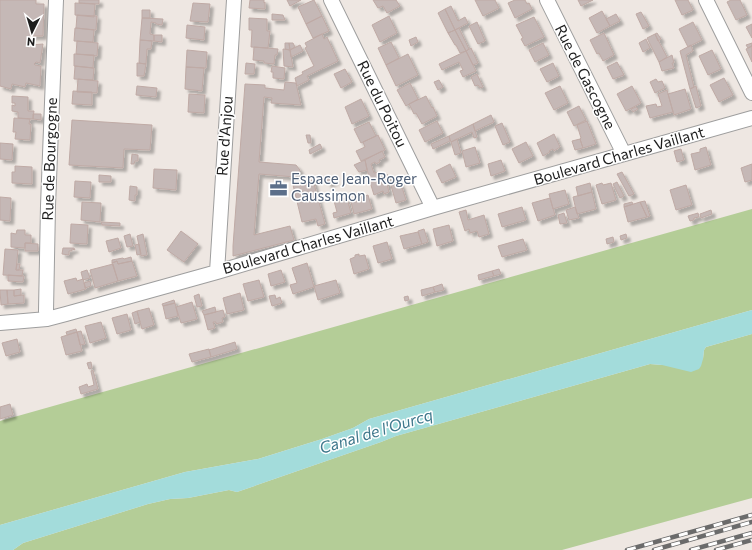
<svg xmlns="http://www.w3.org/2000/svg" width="752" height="550" viewBox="0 0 752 550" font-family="Commissioner,sans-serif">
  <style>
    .forest { fill: #b4cd97 }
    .water { fill: #a3dcdb }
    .building { fill: #c5b8b6; stroke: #bfaaa5; filter: url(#shadow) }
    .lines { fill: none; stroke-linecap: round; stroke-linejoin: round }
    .minor-casing { stroke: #9e9e9e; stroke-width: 16 }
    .minor { stroke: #fff; stroke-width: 14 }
    .rail-casing { stroke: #6b6b6b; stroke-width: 4.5 }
    .rail { stroke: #fff; stroke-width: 3; stroke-dasharray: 9; stroke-linecap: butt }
    .labels { text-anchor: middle; stroke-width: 3; stroke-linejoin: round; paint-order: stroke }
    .street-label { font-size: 15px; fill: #1d1d1d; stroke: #fff }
    .service-label { font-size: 15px; fill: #4e5e75; stroke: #fff; text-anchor: start }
    .water-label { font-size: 16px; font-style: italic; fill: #3f788c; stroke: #fff }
  </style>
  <defs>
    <filter id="shadow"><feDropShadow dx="3.5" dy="3.5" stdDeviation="1" flood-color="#0004"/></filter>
  </defs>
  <rect width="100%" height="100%" fill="#eee7e2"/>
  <!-- forest -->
  <path class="forest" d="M752,209V310L369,419L353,428L322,439L258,459L185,472L0,525V421Z
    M752,334V498L562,550H13L23,543L148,504L170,499L188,498L229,490L237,492L381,442L396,436L650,364L662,365L703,359L704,350L706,347Z"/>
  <!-- water -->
  <path class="water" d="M752,310V334L706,347L704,350L703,359L701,366L699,369L691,372L662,365L650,364L396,436L381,442L237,492L229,490L188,498L170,499L148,504L23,543L13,550H0V525L185,472L258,459L322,439L353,428L369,419Z"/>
  <!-- building -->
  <path class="building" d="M0,0H36V4H44L43,36H30V45L43,44L40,63L36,62L34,64L35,65L41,66L40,86L26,83L25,87L12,84L11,89L0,86Z
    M79,0H99V4L79,3Z
    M250,0H264V3L265,2V9L249,8Z
    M287,0H301L290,6Z
    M314,0L322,16L306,24L298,7Z
    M373,0H396L400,6L387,13L383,6L378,8Z
    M475,0H495L499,8L483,16Z
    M515,0H525L527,4L529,3L532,9L515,18L508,3Z
    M578,0H593L581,6Z
    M675,0H688L693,10L682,15Z
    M731,0H740L747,15L736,20L727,2Z
    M75,3L95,4L94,17L75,15Z
    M193,3L210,4L208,22L190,21Z
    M451,6L458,21L465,17L468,23L455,30L445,9Z
    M445,9L455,30L448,33L438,13Z
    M142,10H150V18H142Z
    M602,11L610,26L597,33L589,18Z
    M641,12L649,26L643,29L636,14Z
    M272,14L283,15L285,20H272Z
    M616,14L620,21L610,26L606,19Z
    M77,15L97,16L96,30L76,28Z
    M322,16L329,31L313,38L306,24Z
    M389,16L397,33L380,42L372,25Z
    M534,17L544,37L525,46L521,39L523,38L516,25Z
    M142,18L163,19L162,25L156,24V23L151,22L150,34L154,35V41L140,40Z
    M249,18L267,19V31H270L268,48L251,47L252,30H249Z
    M477,22L485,41L478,44L469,26Z
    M693,22L702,40L688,47L679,29Z
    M752,24V38L746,27Z
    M187,25L205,27L204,40L186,38Z
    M75,28L94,30L93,42L74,41Z
    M459,28L469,49L466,51L455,30Z
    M455,30L466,51L460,53L456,45H455L448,33Z
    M604,33L614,55L603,61L599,53L597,54L590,40Z
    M657,33L661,39L658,41L655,34Z
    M322,34L324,39L327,37L338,61L307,76L309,80L297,86L295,78L303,74L302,72L314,66L305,48L307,47L305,43Z
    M655,34L667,57L659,62L647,38Z
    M154,35H162V42L154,41Z
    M416,37L418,42L411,46L409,40Z
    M646,39L650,48L643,52L639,43Z
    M140,40L152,41L151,49H147L146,64L139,63Z
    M77,41L98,43L97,56L76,54Z
    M391,42L399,58L386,65L378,48Z
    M285,43H289L290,50L285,49Z
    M289,43H293L295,47L290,50Z
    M543,43L549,55L535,62L529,50Z
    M752,43V46L748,48L746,45Z
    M300,45L303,51L291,57L290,50Z
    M691,45L693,51L686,55L694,87L690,89L680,51Z
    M752,45V62L746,49L752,46Z
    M254,47L278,49L277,55H275L274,64L264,63V61L253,60Z
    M471,48L478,63L473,65L466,51Z
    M283,49L290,50L293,67L284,66Z
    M187,50L207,52L206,68L186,67Z
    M712,50L721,69L708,75L699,56Z
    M466,51L476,71L463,77L460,71L463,70L459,62L442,70L439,64Z
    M74,54L94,55L93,68L74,66Z
    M408,54L418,75L396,86L386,65Z
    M672,55L674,63H672L674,68L662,71L659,62Z
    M617,62L624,75L613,79L607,67Z
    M137,63L146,64L144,76H137Z
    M246,63L255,64L254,74H245Z
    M553,63L559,76L547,82L540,69Z
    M75,66L94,68L93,80L74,79Z
    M272,66L285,68L284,79L273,78V72H271Z
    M186,67L204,68L202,91L185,89Z
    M345,69L352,82L341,88L334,74Z
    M477,74L483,87L480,88L478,85L475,86L471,77Z
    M724,78L733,95L719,102L710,85Z
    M78,79L98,81L97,93L77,92Z
    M656,79L658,82L662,81L665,88L655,93L650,82Z
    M439,80L443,87L438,90L434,82Z
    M285,82L296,83L301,105L271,103L272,98L264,97L259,162L296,165L300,170L299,173L295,177L259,174L254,235L290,226L294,240L233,256V246L245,84L265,85V88L284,90Z
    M410,83L418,99L406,106L397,90Z
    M137,86L157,88L156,97L136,95Z
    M560,86L568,103L554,110L545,93Z
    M632,86L641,103L626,111L617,94Z
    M696,86L701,106L696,108L690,89Z
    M685,89L691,109L674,115L668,94Z
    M667,90L673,112L650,118L646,106L656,104L657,107L662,106L658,94Z
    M73,91L92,92V105L72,104Z
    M189,94L205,95L204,113L188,112Z
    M12,96L28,97V111H34L33,119L18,118V112L12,111V105L15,106V103H12Z
    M426,96L432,108L433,107L437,116L422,124L416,113L414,114L409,104Z
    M361,99L369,116L352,124L345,107Z
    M579,106L586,120L574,126L567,112Z
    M636,107L638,109L633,112L631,109Z
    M33,114H41V120L33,119Z
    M491,115L494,122L475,131L473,124Z
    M14,118L30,119L29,124H31L30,140L15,139L16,132H13Z
    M72,120L152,125L150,150L124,149L123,168L69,165Z
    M437,121L443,133L425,142L419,130Z
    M587,121L596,144L583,148L580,139L581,138L577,125Z
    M369,122L376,136L361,143L354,129Z
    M502,123L510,142L503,145L495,126Z
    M473,124L477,137L474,138L472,132L451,142L449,136Z
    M554,134L560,147L554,151L553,149L549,151L550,152L543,156L537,143Z
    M306,135H310L311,143H308Z
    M378,135L385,150L361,161L356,151L365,147L363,142Z
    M449,136L450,141L433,149L431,144Z
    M457,139L461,153L455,155L451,142Z
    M580,139L583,148L575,150L572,141Z
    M526,142L533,156L519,163L512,149Z
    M0,143L13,144L12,160L0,159Z
    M320,144L322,148L310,154L309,150Z
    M475,147L480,163L466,167L462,151Z
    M706,147L711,165L695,170L691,154L700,152V149Z
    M681,149L684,160L677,162L674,151Z
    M382,151L385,157L379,160L380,162L376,164L375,162L371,164L374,173L378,172L379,174L381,173L382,177L370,182L365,160Z
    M132,154L138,155V161H135L134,164H131Z
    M365,160L367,170L359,172L354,165Z
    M501,160L505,171L491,176L488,164Z
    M450,164L456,177L442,183L436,171Z
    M752,164V180L745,182L741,168Z
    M15,166L32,167V184L12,183V172H15Z
    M154,169L177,170L176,190L153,188Z
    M622,172L634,194L629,196L617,174Z
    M387,174L390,183L387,184L389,192L384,194L383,191L374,195L370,182Z
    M99,175L111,176V182H99Z
    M333,176L335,181L328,184L326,179Z
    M399,179L400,185L401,184L406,200L396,203L390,182Z
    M313,180L325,224L318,226L316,219L302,222L293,185Z
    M75,181L91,182L90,198L74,197Z
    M617,182L624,196L620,198L613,184Z
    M590,183L592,192L578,196L576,187Z
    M602,183L603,185L611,183L616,200L602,204L596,185Z
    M686,185L692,205L676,210L670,190Z
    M130,186L137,187V195H135V201L129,200Z
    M565,190L569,204L553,209L549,194Z
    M592,192L596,209L577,214L573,197Z
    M368,195L372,209L354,214L351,202L359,200L358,198Z
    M0,197L11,198L10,221L0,220Z
    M347,198L351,213L334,218L333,213L337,212L334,201Z
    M358,198L359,200L351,202V200Z
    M550,198L555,215L538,221L532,203Z
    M645,201L650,216L647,217L640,202Z
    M82,202L101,203L100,222L81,220Z
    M632,202L633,204L624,207V204Z
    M640,202L647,217L628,222L624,207Z
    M522,207L526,220L502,227L498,214Z
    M575,207L579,218L569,220L566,210Z
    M466,210L468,220L484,215L489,234L479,237L477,231L470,233L469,229L465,231L459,212Z
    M711,210L712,214L701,218L700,214Z
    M564,213L567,223L560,224L558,215Z
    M698,213L699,217L694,218V220L690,221L688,216Z
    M101,222L120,223V226L102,225Z
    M71,224L88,225L87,244L70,243Z
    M449,225L453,241L437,246L433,229Z
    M424,229L428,242L422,244L418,231Z
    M17,230H25V235H31V243H25V248L11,247V233L16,234Z
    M181,231L198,244L184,262L167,250Z
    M418,232L422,244L404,249L400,236Z
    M130,234L133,246L127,247L124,236Z
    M143,234L147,255L141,256L137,236Z
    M626,234L627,238L621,240L620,236Z
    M613,237L614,242L607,244L606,239Z
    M118,238L121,248L109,252L106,241Z
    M523,239L527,250L502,257L498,246Z
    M387,242L392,259L378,263L373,246Z
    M25,243L38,244V251H25Z
    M139,244L141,254L137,255L135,245Z
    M63,248H74L75,250L72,249V251H69V255L62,254Z
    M5,249L18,250L16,270H23L22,276L3,275Z
    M359,254V256L365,255L369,269L354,274L350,259L355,257V255Z
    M131,257L132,261L118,264L117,261L112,263V260L123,258L124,259Z
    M117,261L118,264L132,261L137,276L118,281L112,263Z
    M307,263L314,287L293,294L290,285L297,283L292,268Z
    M17,264H20L19,270H16Z
    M113,264L118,281L95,288L90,270Z
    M499,269L501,274L494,276L492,271Z
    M87,270L90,278L83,280L81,272Z
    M281,270L285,282L271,286L268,274Z
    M492,271L494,276L479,280L478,275Z
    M8,275L24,276L23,282L8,281Z
    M76,278L77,281L83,279L86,289L68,294L64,281Z
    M259,280L264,297L248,301L243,284Z
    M336,280L340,293L318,300L314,286Z
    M90,281L91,286L85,288L84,283Z
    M442,284L444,290L435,292L433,287Z
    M433,287L435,292L422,296L421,290Z
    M21,289V295L14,296V290Z
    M0,290H7L8,304L1,305Z
    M7,290H14V296L24,295V303L8,304Z
    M240,293L244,310L227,314L223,298Z
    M199,294L202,306L197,307L194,296Z
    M275,295L276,299L280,297L282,303L272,306L269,296Z
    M408,296L409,300L405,301L404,297Z
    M174,300L175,303L163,306L162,304Z
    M192,302L197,319L181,323L176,307Z
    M175,303L178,316L166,319L163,306Z
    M215,307L216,312L204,315L202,311Z
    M149,308L154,325L142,329L137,311Z
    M223,310L225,317L222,318L223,322L216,324V322H213L215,328L208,330L204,315Z
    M137,311L140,322L135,324L132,313Z
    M127,314L131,330L117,334L112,318Z
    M101,322L106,338L90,343L85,326Z
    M76,329L77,332L67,335L66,332Z
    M81,331L85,344L80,345L77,332Z
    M77,332L82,351L66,355L61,337Z
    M17,339L20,352L6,356L2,343Z
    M235,342L237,349L211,357L209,350Z
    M209,349L211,357L192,362L189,354Z
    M91,362L92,368L89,369L87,363Z
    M93,370L98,389L81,394L79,387L87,384L88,387L94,385L91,371Z
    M10,404L13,415L0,419V407Z"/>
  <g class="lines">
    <defs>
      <path id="minor" d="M331,0L433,208
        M547,0L624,154
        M706,0L752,93
        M217,272L234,0
        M47,319L46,311L48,206L56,0
        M0,323L47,319L66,314L217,272L433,208L752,118"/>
    </defs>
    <!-- minor casing -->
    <use href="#minor" class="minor-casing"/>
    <!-- minor -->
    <use href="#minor" class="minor"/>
    <defs>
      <path id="rail" d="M627,550L752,515
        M654,550L752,522
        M691,550L752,533
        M716,550L752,540"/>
    </defs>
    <!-- rail casing -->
    <use href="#rail" class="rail-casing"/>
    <!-- rail -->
    <use href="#rail" class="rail"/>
  </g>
  <!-- icons -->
  <defs>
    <symbol id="office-bare" viewBox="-9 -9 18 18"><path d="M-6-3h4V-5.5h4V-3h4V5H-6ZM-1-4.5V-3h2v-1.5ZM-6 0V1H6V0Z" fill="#5c6f8a" stroke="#fff" stroke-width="2.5" paint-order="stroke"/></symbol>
  </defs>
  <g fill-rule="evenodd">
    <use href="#office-bare" x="266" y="176" width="25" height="25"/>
  </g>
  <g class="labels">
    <!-- street labels -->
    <g class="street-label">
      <text transform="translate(585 77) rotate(63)" y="5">Rue de Gascogne</text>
      <text transform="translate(382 104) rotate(64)" y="5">Rue du Poitou</text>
      <text transform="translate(225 136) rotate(-86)" y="5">Rue d'Anjou</text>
      <text transform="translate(619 156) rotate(-16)" y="5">Boulevard Charles Vaillant</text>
      <text transform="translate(50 159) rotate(-88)" y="5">Rue de Bourgogne</text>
      <text transform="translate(308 245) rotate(-16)" y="5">Boulevard Charles Vaillant</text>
    </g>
    <!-- service labels -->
    <g class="service-label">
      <text x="291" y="184">Espace Jean-Roger<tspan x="291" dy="17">Caussimon</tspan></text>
    </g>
    <!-- water labels -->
    <g class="water-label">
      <text transform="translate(376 431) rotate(-17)" y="6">Canal de l'Ourcq</text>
    </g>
  </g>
  <!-- north arrow -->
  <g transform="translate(32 32) rotate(185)" stroke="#ffffff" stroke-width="3" paint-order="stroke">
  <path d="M0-3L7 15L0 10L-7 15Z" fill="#1d1d1d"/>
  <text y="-6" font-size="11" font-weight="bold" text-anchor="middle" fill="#1d1d1d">N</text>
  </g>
</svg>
